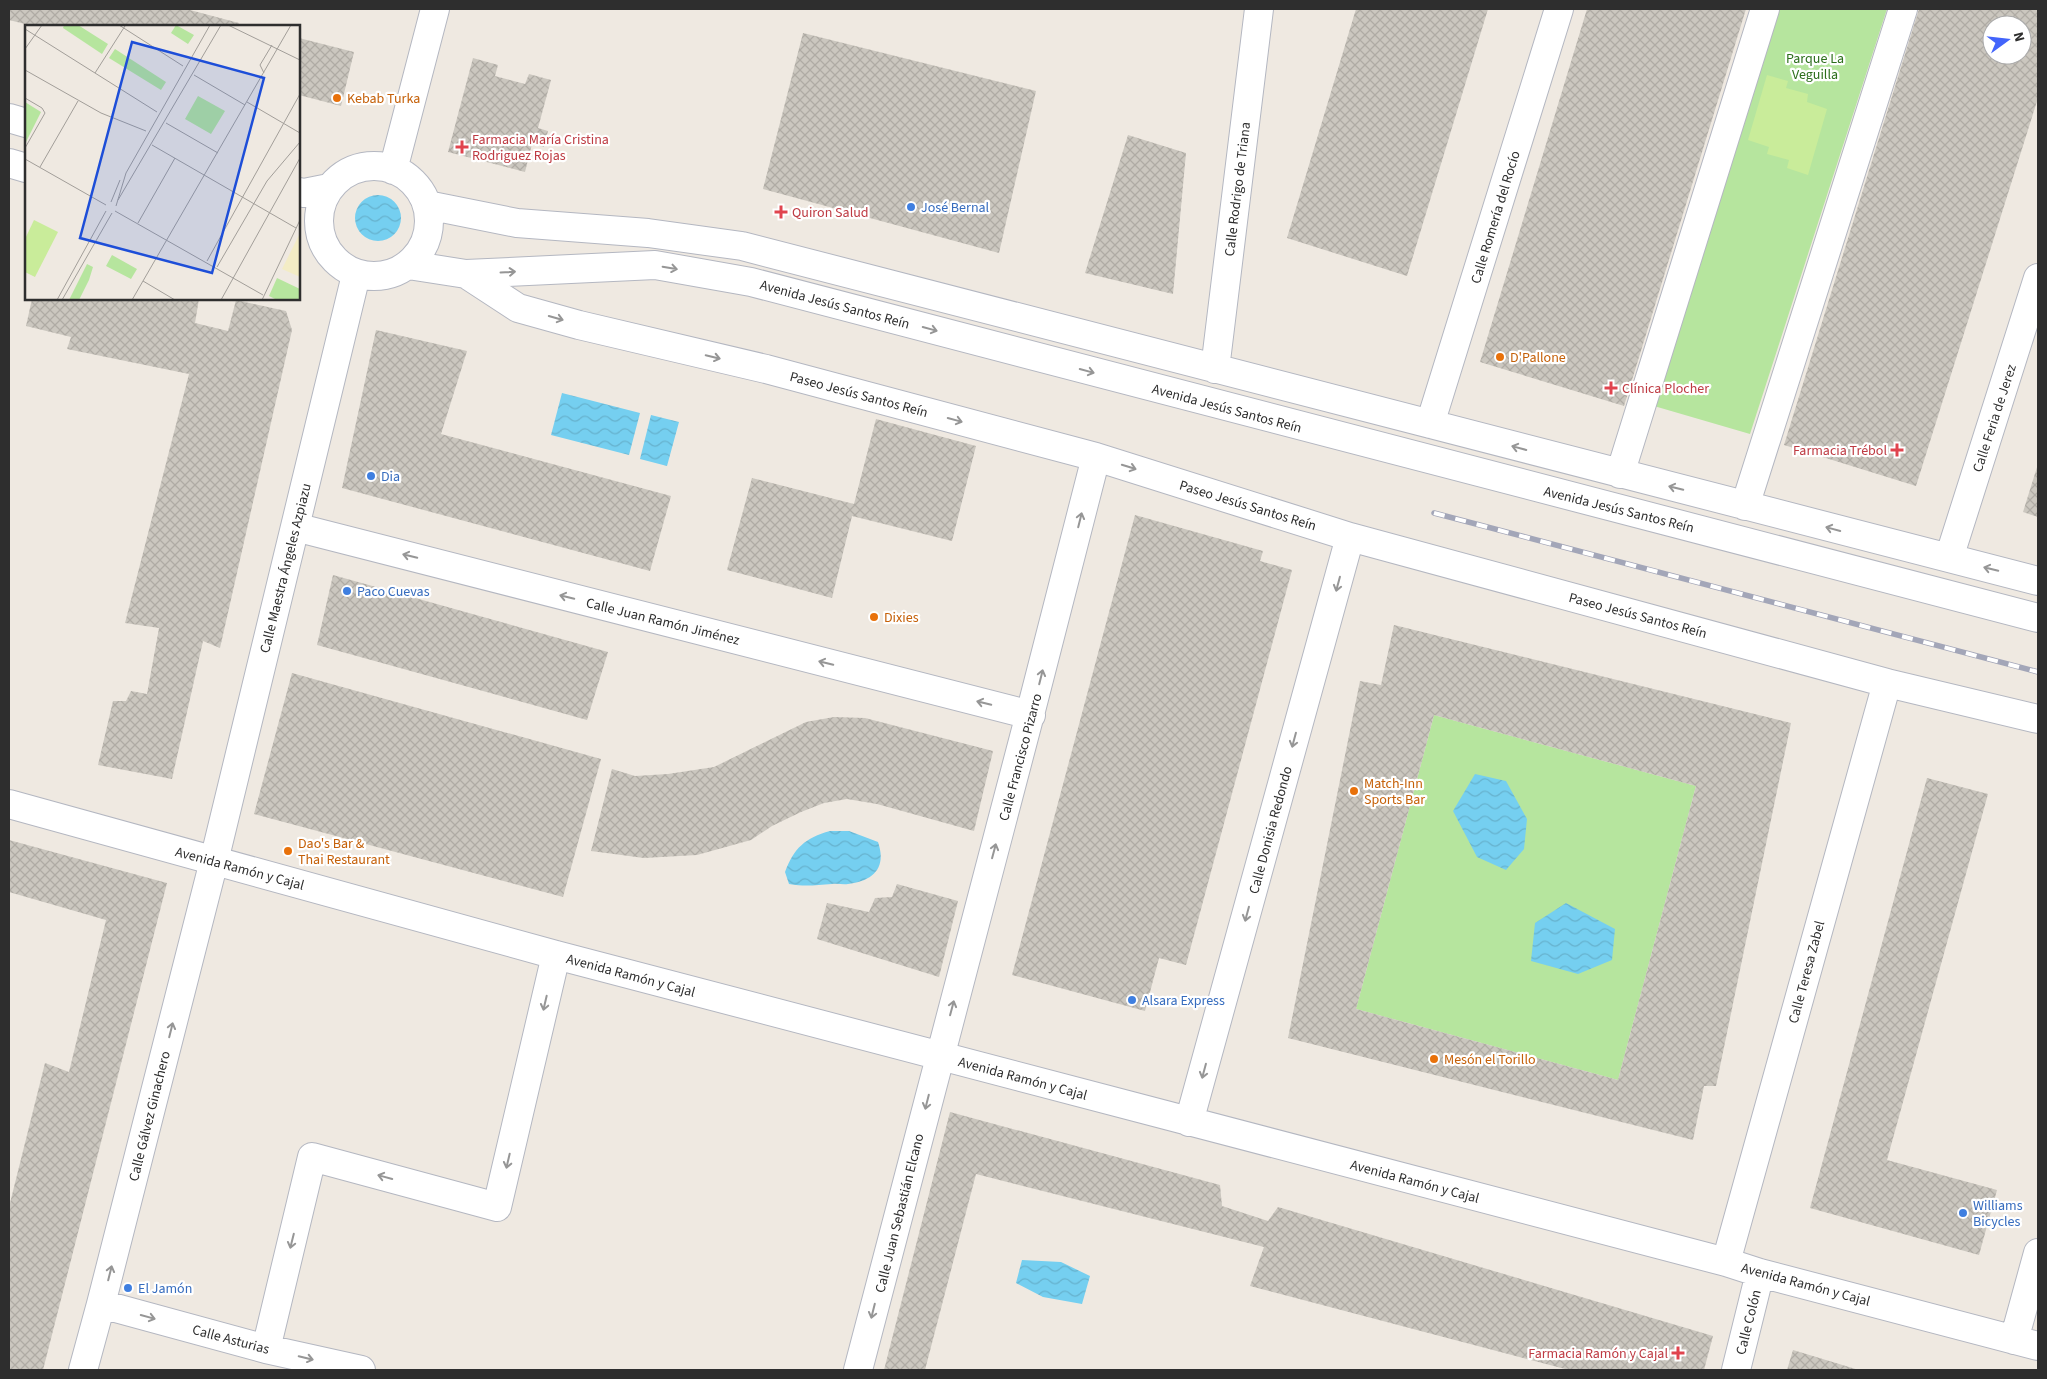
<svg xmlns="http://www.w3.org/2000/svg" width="2047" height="1379" viewBox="0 0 2047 1379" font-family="'Source Sans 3',sans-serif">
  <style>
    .green { fill: #b6e59e }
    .pitch { fill: #c9ec9a }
    .water { fill: url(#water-waves) }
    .building { fill: url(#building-cross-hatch); fill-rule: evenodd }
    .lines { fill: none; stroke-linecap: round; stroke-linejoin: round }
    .minor-casing { stroke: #b4b7c1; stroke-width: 30 }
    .minor { stroke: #fff; stroke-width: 28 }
    .rail-casing { stroke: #a3a6b8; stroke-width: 5.5 }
    .rail { stroke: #fff; stroke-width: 4; stroke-dasharray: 11; stroke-linecap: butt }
    .oneway { stroke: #969696 }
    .food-dot { fill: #e8710a; stroke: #fff; stroke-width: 2 }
    .health-dot { fill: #e0444e; stroke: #fff; stroke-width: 2 }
    .shop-dot { fill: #3f7fe0; stroke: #fff; stroke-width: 2 }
    .labels { text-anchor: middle; stroke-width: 4.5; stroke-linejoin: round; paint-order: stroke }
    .park-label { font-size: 14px; fill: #2c6e1b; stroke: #fff }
    .food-label { font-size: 14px; fill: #c56008; stroke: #fff; text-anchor: start }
    .health-label { font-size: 14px; fill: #be3a42; stroke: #fff; text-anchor: start }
    .street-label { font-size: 14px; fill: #2e2e2e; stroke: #fff }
    .shop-label { font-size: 14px; fill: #366cbe; stroke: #fff; text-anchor: start }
    .inset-road { fill: none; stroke: #a29e99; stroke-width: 1 }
    .view { fill: #1d4ed8; fill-opacity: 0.15; stroke: #1d4ed8; stroke-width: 2.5 }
    .inset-edge { fill: none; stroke: #2e2e2e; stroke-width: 2.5 }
  </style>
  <defs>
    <pattern id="water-waves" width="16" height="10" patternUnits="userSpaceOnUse" patternTransform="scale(1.25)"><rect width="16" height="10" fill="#75cff0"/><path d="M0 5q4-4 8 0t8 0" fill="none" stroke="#66b2ce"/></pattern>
    <pattern id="building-cross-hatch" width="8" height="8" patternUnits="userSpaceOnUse" patternTransform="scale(1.25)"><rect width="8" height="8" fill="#cbc7bf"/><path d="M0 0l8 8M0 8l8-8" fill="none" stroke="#afaba4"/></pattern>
  </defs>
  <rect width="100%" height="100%" fill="#efe9e1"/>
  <!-- green -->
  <path class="green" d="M1779,9H1887L1750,434L1654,406Z
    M1434,715L1696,786L1618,1080L1356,1009Z"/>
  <!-- pitch -->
  <path class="pitch" d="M1767,75L1788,81L1786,88L1808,94L1807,102L1827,109L1808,175L1787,168L1789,160L1767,154L1769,147L1748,140Z"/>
  <!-- water -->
  <path class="water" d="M355 218a23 23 0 1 1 46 0a23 23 0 1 1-46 0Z
    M562,393L640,413L629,455L551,435Z
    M651,415L679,422L667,466L640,459Z
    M1475,774L1506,781L1527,819L1524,849L1506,870L1477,857L1453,811Z
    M830,831H849L878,842C887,868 873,881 848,884C843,885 837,883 832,884C816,885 806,887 789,884L785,872C794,848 805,838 830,831Z
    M1566,903L1615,929L1612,960L1578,974L1531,961L1535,923Z
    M1022,1260L1061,1262L1090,1276L1082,1304L1043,1297L1016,1283Z"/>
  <!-- building -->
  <path class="building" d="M9,9H186L239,23L238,26H33L9,20Z
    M1356,9H1488L1407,276L1287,238Z
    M1587,9H1746L1624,406L1480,362Z
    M1919,9H2038V98L1916,486L1784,445ZM1992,25H2022V55H1992Z
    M803,33L1036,91L999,253L763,189Z
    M299,38L354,52L341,106L299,95Z
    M473,58L498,65L495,76L525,84L529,74L551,80L538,128L548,131L544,147L532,144L525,172L448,152Z
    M1128,135L1186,153L1173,294L1085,273Z
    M32,299H199L195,323L228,331L236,300L286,311L292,330L220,648L203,641L172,779L98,765L113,701H126L131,691L147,694L159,628L125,623L189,374L67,349L71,337L26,326Z
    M376,330L467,351L441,434L671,496L650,571L342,488Z
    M876,419L976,446L952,541L852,516L832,598L727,570L752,478L854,504Z
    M2038,464V517L2023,512Z
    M1135,515L1263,551L1260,561L1292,570L1186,965L1159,958L1145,1011L1012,975Z
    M333,575L608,652L587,720L317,645Z
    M1394,625L1791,723L1716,1086H1704L1693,1140L1288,1038L1360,681L1381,685ZM1434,715L1696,786L1618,1080L1356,1009Z
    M292,673L601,759L563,897L254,814Z
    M834,717L865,718L993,751L974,831L877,804L847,799L824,803L801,812L772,826L751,840L697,855L644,858L591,851L612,769L635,776L668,774L714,767L806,722Z
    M1927,778L1988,794L1887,1160L1997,1190L1979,1255L1810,1208Z
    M9,840L167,883L43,1370H9V1207L45,1063L69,1072L106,920L9,892Z
    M897,884L958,901L939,977L817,939L827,903L869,912L875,898L892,897Z
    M950,1112L1220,1185L1222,1206L1268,1221L1278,1207L1713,1336L1704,1370H1569L1250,1286L1264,1247L976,1174L925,1370H884Z
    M1793,1350L1859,1370H1787Z"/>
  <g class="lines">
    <defs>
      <path id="minor" d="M9,118L26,123
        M9,163L26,168
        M319 221a55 55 0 1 1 110 0a55 55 0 1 1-110 0Z
        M393,170L435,9
        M299,192L304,193L329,188
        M427,205L517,223L648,233L742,246L2038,581
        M408,265L466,274L655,265L751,282L2038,618
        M466,274L518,308L579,325L766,369L1096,457L1350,537L1887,683L2038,719
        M1215,369L1259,9
        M1430,424L1559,9
        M1620,474L1765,9
        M1745,506L1903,9
        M295,527L1031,715
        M1949,558L2038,278
        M9,804L556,955L1726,1262L1760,1273L2038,1346
        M1189,1122L1350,537
        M1726,1262L1887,683
        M101,1304L266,1349L361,1370
        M2014,1340L2038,1253
        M266,1349L312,1157L497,1207L556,955
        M83,1370L101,1304L214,861L356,275
        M858,1370C937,1066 1019,762 1096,457
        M1736,1370L1760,1273"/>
    </defs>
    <!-- minor casing -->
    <use href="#minor" class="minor-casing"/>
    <!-- minor -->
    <use href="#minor" class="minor"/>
    <defs>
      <path id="rail" d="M1434,513L2038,672"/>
    </defs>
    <!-- rail casing -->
    <use href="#rail" class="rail-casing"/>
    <!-- rail -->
    <use href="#rail" class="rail"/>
  </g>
  <!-- one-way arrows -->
  <defs><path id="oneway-shaft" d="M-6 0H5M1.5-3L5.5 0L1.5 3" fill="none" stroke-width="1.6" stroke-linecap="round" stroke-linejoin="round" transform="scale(1.25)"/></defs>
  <g class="oneway">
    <use href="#oneway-shaft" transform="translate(670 268) rotate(10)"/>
    <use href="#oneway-shaft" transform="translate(508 272) rotate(-3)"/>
    <use href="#oneway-shaft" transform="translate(556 318) rotate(16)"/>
    <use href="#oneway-shaft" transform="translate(930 329) rotate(15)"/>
    <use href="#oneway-shaft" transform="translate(713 357) rotate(13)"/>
    <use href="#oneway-shaft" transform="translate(1087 371) rotate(15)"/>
    <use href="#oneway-shaft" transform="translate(955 420) rotate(15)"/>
    <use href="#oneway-shaft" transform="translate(1519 448) rotate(-165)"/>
    <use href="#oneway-shaft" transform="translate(1129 467) rotate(17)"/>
    <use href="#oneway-shaft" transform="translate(1676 488) rotate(-166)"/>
    <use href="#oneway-shaft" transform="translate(1080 520) rotate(-76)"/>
    <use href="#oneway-shaft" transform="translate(1833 529) rotate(-165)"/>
    <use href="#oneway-shaft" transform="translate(410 556) rotate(-166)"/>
    <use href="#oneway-shaft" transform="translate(1991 569) rotate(-166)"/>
    <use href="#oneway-shaft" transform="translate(1338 584) rotate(105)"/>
    <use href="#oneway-shaft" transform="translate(567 597) rotate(-166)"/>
    <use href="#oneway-shaft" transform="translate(826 663) rotate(-166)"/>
    <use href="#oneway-shaft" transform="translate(1041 677) rotate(-76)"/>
    <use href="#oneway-shaft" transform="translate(984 703) rotate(-166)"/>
    <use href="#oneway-shaft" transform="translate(1294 740) rotate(105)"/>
    <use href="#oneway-shaft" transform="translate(994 851) rotate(-75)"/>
    <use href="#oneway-shaft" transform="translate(1247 914) rotate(105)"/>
    <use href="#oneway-shaft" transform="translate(545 1003) rotate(103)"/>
    <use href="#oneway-shaft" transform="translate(952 1008) rotate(-75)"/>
    <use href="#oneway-shaft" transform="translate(171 1030) rotate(-76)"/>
    <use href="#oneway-shaft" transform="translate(1204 1071) rotate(105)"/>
    <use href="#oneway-shaft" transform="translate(927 1102) rotate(104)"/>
    <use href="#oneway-shaft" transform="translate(508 1161) rotate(103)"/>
    <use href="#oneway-shaft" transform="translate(385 1177) rotate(-165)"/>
    <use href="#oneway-shaft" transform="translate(292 1241) rotate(104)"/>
    <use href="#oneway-shaft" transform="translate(110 1273) rotate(-76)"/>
    <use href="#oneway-shaft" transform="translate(873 1311) rotate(104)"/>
    <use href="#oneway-shaft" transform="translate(148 1317) rotate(15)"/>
    <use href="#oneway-shaft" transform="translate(306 1358) rotate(13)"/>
  </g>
  <!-- markers -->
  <g class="food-dot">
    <circle cx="337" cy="98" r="5"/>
    <circle cx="1500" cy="357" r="5"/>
    <circle cx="874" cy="617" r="5"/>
    <circle cx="1354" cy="791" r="5"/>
    <circle cx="288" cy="851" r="5"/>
    <circle cx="1434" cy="1059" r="5"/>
  </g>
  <g class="health-dot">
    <path d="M459.5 139.5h5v5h5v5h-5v5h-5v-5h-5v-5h5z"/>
    <path d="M778.5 204.5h5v5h5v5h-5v5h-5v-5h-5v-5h5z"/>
    <path d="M1608.5 380.5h5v5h5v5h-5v5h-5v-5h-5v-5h5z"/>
    <path d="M1894.5 442.5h5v5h5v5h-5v5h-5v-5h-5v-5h5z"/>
    <path d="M1675.5 1345.5h5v5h5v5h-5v5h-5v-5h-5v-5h5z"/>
  </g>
  <g class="shop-dot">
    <circle cx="911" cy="207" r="5"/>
    <circle cx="371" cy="476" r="5"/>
    <circle cx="347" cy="591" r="5"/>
    <circle cx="1132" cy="1000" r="5"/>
    <circle cx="1963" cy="1213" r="5"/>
    <circle cx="128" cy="1288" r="5"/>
  </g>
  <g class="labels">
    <!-- park labels -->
    <g class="park-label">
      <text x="1815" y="63">Parque La<tspan x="1815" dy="16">Veguilla</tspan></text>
    </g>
    <!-- food labels -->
    <g class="food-label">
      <text x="347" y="103">Kebab Turka</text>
      <text x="1510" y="362">D'Pallone</text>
      <text x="884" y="622">Dixies</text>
      <text x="1364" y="788">Match-Inn<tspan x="1364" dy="16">Sports Bar</tspan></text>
      <text x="298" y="848">Dao's Bar &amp;<tspan x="298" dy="16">Thai Restaurant</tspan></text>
      <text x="1444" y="1064">Mesón el Torillo</text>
    </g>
    <!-- health labels -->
    <g class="health-label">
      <text x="472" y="144">Farmacia María Cristina<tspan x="472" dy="16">Rodriguez Rojas</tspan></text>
      <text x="792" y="217">Quiron Salud</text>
      <text x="1622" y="393">Clínica Plocher</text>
      <text x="1887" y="455" text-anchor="end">Farmacia Trébol</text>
      <text x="1668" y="1358" text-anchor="end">Farmacia Ramón y Cajal</text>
    </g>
    <!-- street labels -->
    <g class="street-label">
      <text transform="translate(1237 189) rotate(-83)" y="5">Calle Rodrigo de Triana</text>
      <text transform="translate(1495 217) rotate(-73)" y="5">Calle Romería del Rocío</text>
      <text transform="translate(835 304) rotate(15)" y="5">Avenida Jesús Santos Reín</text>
      <text transform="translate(859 394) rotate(15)" y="5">Paseo Jesús Santos Reín</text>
      <text transform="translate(1227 408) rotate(15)" y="5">Avenida Jesús Santos Reín</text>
      <text transform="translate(1994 418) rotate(-72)" y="5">Calle Feria de Jerez</text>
      <text transform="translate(1248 505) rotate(17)" y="5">Paseo Jesús Santos Reín</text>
      <text transform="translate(1619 509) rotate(14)" y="5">Avenida Jesús Santos Reín</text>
      <text transform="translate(285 568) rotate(-76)" y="5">Calle Maestra Ángeles Azpiazu</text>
      <text transform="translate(1638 615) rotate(15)" y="5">Paseo Jesús Santos Reín</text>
      <text transform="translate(663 621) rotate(14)" y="5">Calle Juan Ramón Jiménez</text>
      <text transform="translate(1020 757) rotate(-75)" y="5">Calle Francisco Pizarro</text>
      <text transform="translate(1270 830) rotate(-75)" y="5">Calle Donisia Redondo</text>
      <text transform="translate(240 868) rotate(15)" y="5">Avenida Ramón y Cajal</text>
      <text transform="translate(1806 972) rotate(-75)" y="5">Calle Teresa Zabel</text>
      <text transform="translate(631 975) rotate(15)" y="5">Avenida Ramón y Cajal</text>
      <text transform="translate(1023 1078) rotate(15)" y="5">Avenida Ramón y Cajal</text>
      <text transform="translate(149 1116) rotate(-76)" y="5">Calle Gálvez Ginachero</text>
      <text transform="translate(1415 1181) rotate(15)" y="5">Avenida Ramón y Cajal</text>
      <text transform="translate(899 1213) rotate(-76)" y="5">Calle Juan Sebastián Elcano</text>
      <text transform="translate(1806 1284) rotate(15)" y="5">Avenida Ramón y Cajal</text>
      <text transform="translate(1748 1322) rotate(-76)" y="5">Calle Colón</text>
      <text transform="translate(231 1339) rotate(15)" y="5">Calle Asturias</text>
    </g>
    <!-- shop labels -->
    <g class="shop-label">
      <text x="921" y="212">José Bernal</text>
      <text x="381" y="481">Dia</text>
      <text x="357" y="596">Paco Cuevas</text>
      <text x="1142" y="1005">Alsara Express</text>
      <text x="1973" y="1210">Williams<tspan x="1973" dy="16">Bicycles</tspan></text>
      <text x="138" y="1293">El Jamón</text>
    </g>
  </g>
  <!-- overview -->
  <g transform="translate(25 25)">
    <rect width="275" height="275" fill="#efe9e1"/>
    <path d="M39,0H53L83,19L77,29L38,3ZM151,0L169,10L163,19L146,8ZM90,24L141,57L136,65L84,33ZM173,71L200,86L186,109L160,94ZM0,77L16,87L0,119ZM87,230L112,244L106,254L81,241ZM62,239L68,242L64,255L54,275H44ZM252,253L275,264V275H252L244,271Z" fill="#b6e59e"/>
    <path d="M275,208V252L257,244Z" fill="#f3ecc5"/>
    <path d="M9,195L33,207L10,252L0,247V214Z" fill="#c9ec9a"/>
    <path class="inset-road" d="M94,0L158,41M203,0L275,35M0,4L132,87M0,24L17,0M0,45L76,88L121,106M70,48L100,1M239,48L235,40L247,20M169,50L220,80M0,73L17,83L20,88L0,123M222,77L275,108M141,98L193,128M127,120L271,203M0,134L81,180M15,142L53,76M93,175L196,0M86,177L95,155M91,181L101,148L185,0M90,186L238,270M113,198L150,133M182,236L275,69M192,242L242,156L275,117M118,256L150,275M32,275L81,186M37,275L87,188M107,275L266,0M196,275L275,133M237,275L275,195"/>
    <path class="view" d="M107,17L239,53L187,248L55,213Z"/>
    <rect width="275" height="275" class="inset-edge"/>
  </g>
  <!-- border -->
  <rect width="2047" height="1379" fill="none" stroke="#2e2e2e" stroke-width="20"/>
  <!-- north arrow -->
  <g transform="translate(2007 40) rotate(75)"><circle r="24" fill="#ffffff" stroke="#ababab"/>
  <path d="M0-4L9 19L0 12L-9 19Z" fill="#4264fb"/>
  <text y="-8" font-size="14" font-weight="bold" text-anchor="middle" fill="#2e2e2e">N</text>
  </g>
</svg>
